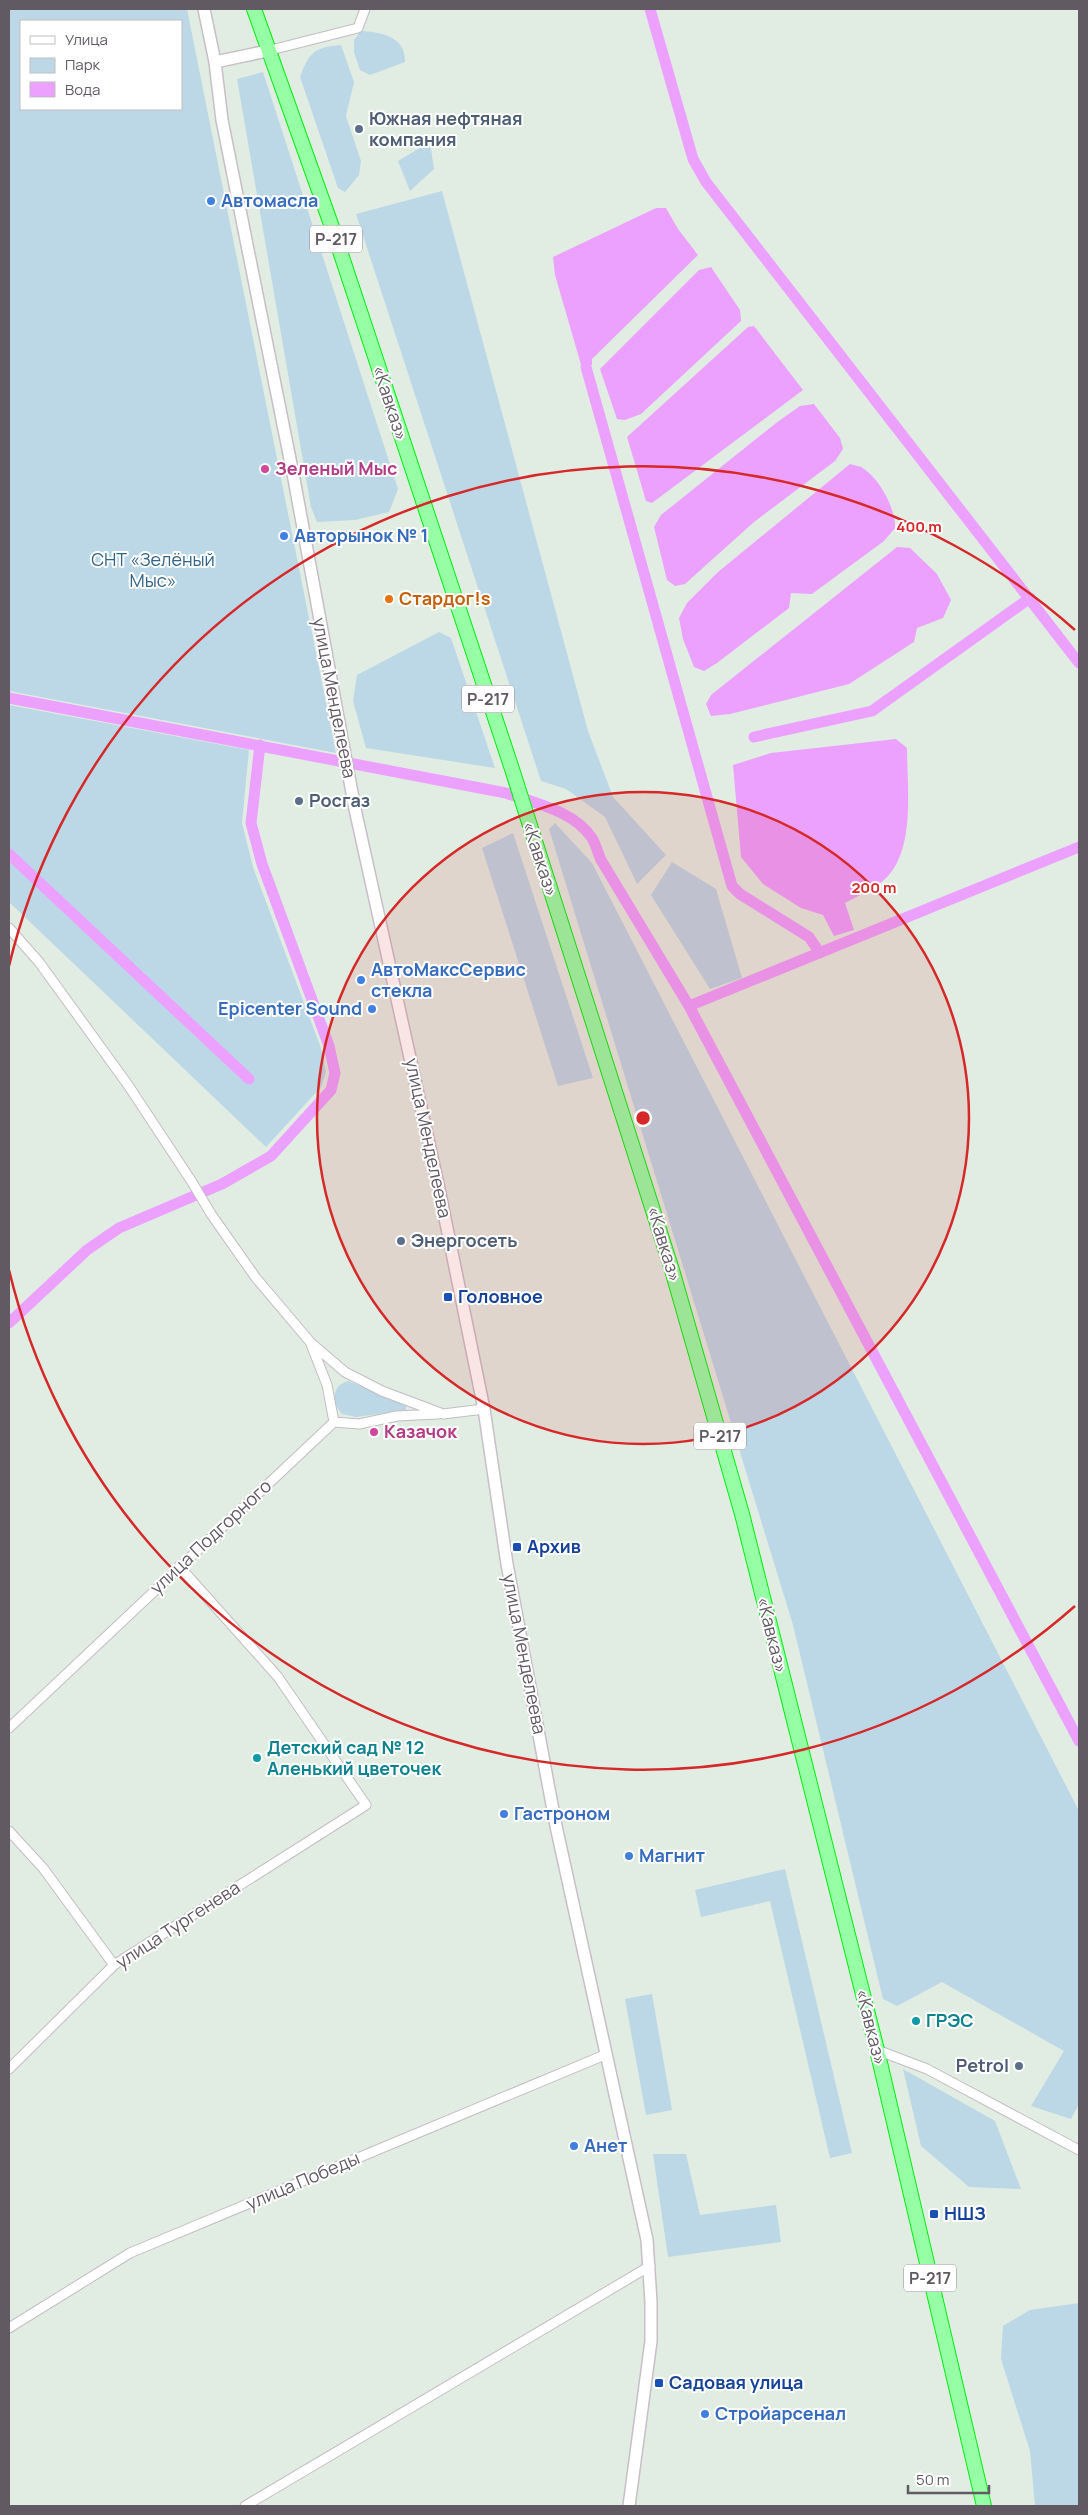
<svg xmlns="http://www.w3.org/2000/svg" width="1088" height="2515" viewBox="0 0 1088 2515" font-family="Manrope,sans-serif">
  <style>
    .green { fill: #bcd7e6; fill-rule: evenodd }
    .water { fill: #eca0ff }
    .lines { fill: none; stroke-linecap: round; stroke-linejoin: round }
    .canal { stroke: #eca0ff; stroke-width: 11 }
    .minor-casing { stroke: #c4bcc3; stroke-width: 11 }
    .secondary-casing { stroke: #c8bec8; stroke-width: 14 }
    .trunk-casing { stroke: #00ef0d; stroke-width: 16 }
    .minor { stroke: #fff; stroke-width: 9 }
    .secondary { stroke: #fff; stroke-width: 11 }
    .trunk { stroke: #96ffa6; stroke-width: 14 }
    .ring { fill: none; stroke: #d62828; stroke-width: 2.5 }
    .service-dot { fill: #5c6f8a; stroke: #fff; stroke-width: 2 }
    .shop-dot { fill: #3f7fe0; stroke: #fff; stroke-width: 2 }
    .hotel-dot { fill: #d1479c; stroke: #fff; stroke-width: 2 }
    .food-dot { fill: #e8710a; stroke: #fff; stroke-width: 2 }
    .transit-dot { fill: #1a4fb4; stroke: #fff; stroke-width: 2 }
    .culture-dot { fill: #0f9aa8; stroke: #fff; stroke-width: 2 }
    .labels { text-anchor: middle; stroke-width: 4; stroke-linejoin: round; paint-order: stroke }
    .shield { fill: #fff; stroke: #918c92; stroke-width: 1 }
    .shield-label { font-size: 16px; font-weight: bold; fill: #625a63 }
    .service-label { font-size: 18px; font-weight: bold; fill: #4e5e75; stroke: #fff; text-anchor: start }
    .shop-label { font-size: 18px; font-weight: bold; fill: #366cbe; stroke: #fff; text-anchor: start }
    .street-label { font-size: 18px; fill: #625a63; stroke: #fff }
    .hotel-label { font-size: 18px; font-weight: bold; fill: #b23c85; stroke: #fff; text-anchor: start }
    .park-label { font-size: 18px; fill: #336589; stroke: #fff }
    .food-label { font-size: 18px; font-weight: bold; fill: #c56008; stroke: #fff; text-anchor: start }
    .transit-label { font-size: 18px; font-weight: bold; fill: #164399; stroke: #fff; text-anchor: start }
    .culture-label { font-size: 18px; font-weight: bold; fill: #0d838f; stroke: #fff; text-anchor: start }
    .centre { fill: #d62828; stroke: #fff; stroke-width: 2.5 }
    .ring-label { font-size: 15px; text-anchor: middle; font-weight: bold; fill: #d62828; stroke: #fff; stroke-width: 4; stroke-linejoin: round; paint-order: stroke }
  </style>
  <rect width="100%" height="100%" fill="#e1ede3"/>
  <!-- green -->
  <path class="green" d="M9,9H187L336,753L9,691ZM21,21H181V109H21Z
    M361,31C382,32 406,37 405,62L370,75L360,70L354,52V40Z
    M341,45L354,82L346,116L361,161L359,175L345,192L338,188L300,77C309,53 314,47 341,45Z
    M263,72L398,489L389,512L355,520L317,522L311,507L237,79Z
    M430,142L434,169L410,191L398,161Z
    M442,191L588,731L613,797L666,855L637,884L605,817L566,789L541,781L356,214Z
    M439,632L451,638L495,768L366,748L353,701L357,675Z
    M9,705L249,750L242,823L253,867L321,1048L326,1072L321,1087L266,1147L9,902Z
    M555,823L592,863L1079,1811V2104L1071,2119L1031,2106L1064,2051L942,1982L897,2006L883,1999L793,1625L549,829Z
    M513,833L593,1078L558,1086L482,848Z
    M672,862L716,889L742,978L710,989L651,895Z
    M348,1381L406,1405V1410L356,1417L342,1414C331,1402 332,1385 348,1381Z
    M785,1869L852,2153L830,2158L770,1901L701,1917L695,1890Z
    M652,1994L672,2110L646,2115L625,1999Z
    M903,2069L995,2121L1021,2189L969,2187L921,2146Z
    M653,2154H686L700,2215L776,2205L781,2242L668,2257Z
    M1079,2303V2506H1035L1030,2451L1001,2359L1003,2326L1030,2310Z"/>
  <!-- water -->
  <path class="water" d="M656,208H666L678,229L698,255L592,359V365L582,368L555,275L553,257Z
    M711,267L740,310L741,321L641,414L625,420L617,419L600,369L699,270Z
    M754,326L803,390L652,503L646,501L627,437L748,327Z
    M814,404L840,438L843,449L835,461L754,522L685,584L675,586L667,580L654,527L661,515L776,423L800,406Z
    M850,464C853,465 858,466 861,467C879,477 896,509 895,528L884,541L812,594L791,593L789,608L717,663L704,671L694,667L683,639L679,618L687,603L718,572Z
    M897,547L910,548L937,574L951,600L943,618L917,628L914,642L849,684L730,714L711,716L706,704L711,695Z
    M896,739L907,748C907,789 917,858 879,884C869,891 856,897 845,903L854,930L834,936L823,915L801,908L763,884L741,857L733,765L771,753Z"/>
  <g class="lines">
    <!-- canal -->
    <path class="canal" d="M650,9L693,159L706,182L1079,663
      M586,367L732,886L740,894L809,937L820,953
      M9,698L506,793C535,803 574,811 592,838C596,845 598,853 601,860L689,1006L1079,1741
      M754,737L872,711L1030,598
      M9,854L249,1079
      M689,1006L1079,847
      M9,1323L87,1250L119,1228L222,1184L271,1156L331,1090L335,1073L329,1046L262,864L251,823L260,745"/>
    <defs>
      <path id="minor" d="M267,51L358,28L365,9
        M9,928L39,962L128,1085L192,1182L211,1214L256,1278L311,1343L345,1372L382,1391L443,1414L484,1409
        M311,1344L327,1385L334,1422
        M9,1728L334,1422L359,1424L397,1416L438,1414
        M9,1831L43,1868L114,1965
        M877,2050L927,2069L1079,2150
        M9,2069L114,1965L366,1805L278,1677L179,1566
        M9,2328L130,2253L607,2054
        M245,2506L650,2266"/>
      <path id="secondary" d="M204,9L215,62L222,120L294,479L355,809L439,1189L484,1409L507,1564L556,1826L647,2240L651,2302V2341L629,2506
        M215,62L267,51"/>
      <path id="trunk" d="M254,9L332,227L511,766L672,1270L742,1514L877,2050L984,2506"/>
    </defs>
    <!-- minor casing -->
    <use href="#minor" class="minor-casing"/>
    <!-- secondary casing -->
    <use href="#secondary" class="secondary-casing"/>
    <!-- trunk casing -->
    <use href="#trunk" class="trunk-casing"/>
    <!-- minor -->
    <use href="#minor" class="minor"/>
    <!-- secondary -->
    <use href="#secondary" class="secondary"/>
    <!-- trunk -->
    <use href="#trunk" class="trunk"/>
  </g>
  <!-- distance rings -->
  <circle cx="643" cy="1118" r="326" fill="#d62828" fill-opacity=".12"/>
  <g class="ring">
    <circle cx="643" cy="1118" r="326"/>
    <path d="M1075 1606A652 652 0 0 1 9 1270M9 966A652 652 0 0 1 1075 630"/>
  </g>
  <!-- markers -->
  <g class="service-dot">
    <circle cx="359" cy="129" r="5"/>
    <circle cx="299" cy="801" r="5"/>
    <circle cx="401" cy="1241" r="5"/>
    <circle cx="1019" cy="2066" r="5"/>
  </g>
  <g class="shop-dot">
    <circle cx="211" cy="201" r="5"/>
    <circle cx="284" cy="536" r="5"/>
    <circle cx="361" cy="980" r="5"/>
    <circle cx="372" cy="1009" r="5"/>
    <circle cx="504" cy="1814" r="5"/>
    <circle cx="629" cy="1856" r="5"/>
    <circle cx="574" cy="2146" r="5"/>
    <circle cx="705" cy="2414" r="5"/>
  </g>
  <g class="hotel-dot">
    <circle cx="265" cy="469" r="5"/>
    <circle cx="374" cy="1432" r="5"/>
  </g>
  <circle class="food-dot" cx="389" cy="599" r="5"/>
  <g class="transit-dot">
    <rect x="443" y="1292" width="10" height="10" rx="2.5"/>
    <rect x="512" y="1542" width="10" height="10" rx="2.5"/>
    <rect x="929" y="2209" width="10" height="10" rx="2.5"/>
    <rect x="654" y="2378" width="10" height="10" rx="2.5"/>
  </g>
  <g class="culture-dot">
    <circle cx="257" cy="1758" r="5"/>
    <circle cx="916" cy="2021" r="5"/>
  </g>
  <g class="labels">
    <!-- shield labels -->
    <g class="shield">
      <rect x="310" y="225.5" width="52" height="27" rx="4"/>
      <rect x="462" y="685.5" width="52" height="27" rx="4"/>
      <rect x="694" y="1422.5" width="52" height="27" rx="4"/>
      <rect x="904" y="2264.5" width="52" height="27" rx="4"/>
    </g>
    <g class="shield-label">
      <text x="336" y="245">Р-217</text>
      <text x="488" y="705">Р-217</text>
      <text x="720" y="1442">Р-217</text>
      <text x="930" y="2284">Р-217</text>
    </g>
    <!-- service labels -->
    <g class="service-label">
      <text x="369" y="125">Южная нефтяная<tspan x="369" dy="21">компания</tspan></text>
      <text x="309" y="807">Росгаз</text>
      <text x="411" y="1247">Энергосеть</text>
      <text x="1009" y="2072" text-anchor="end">Petrol</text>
    </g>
    <!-- shop labels -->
    <g class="shop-label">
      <text x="221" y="207">Автомасла</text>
      <text x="294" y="542">Авторынок № 1</text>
      <text x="371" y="976">АвтоМаксСервис<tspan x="371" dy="21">стекла</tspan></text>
      <text x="362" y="1015" text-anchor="end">Epicenter Sound</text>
      <text x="514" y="1820">Гастроном</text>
      <text x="639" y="1862">Магнит</text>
      <text x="584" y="2152">Анет</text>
      <text x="715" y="2420">Стройарсенал</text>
    </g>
    <!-- street labels -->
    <g class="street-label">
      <text transform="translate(390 403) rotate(72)" y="6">«Кавказ»</text>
      <text transform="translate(334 698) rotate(79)" y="6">улица Менделеева</text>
      <text transform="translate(540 859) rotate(72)" y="6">«Кавказ»</text>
      <text transform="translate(428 1138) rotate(78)" y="6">улица Менделеева</text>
      <text transform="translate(664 1244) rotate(73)" y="6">«Кавказ»</text>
      <text transform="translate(211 1537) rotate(-43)" y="6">улица Подгорного</text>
      <text transform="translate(772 1635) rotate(76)" y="6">«Кавказ»</text>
      <text transform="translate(524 1654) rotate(79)" y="6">улица Менделеева</text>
      <text transform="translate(178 1925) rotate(-33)" y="6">улица Тургенева</text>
      <text transform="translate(871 2027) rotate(76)" y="6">«Кавказ»</text>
      <text transform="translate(303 2181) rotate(-23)" y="6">улица Победы</text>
    </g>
    <!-- hotel labels -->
    <g class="hotel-label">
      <text x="275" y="475">Зеленый Мыс</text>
      <text x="384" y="1438">Казачок</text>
    </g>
    <!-- park labels -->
    <g class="park-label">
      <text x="153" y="566">СНТ «Зелёный<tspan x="153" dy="21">Мыс»</tspan></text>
    </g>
    <!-- food labels -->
    <g class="food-label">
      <text x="399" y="605">Стардог!s</text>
    </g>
    <!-- transit labels -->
    <g class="transit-label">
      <text x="458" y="1303">Головное</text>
      <text x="527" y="1553">Архив</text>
      <text x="944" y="2220">НШЗ</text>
      <text x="669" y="2389">Садовая улица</text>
    </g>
    <!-- culture labels -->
    <g class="culture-label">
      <text x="267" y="1754">Детский сад № 12<tspan x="267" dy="21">Аленький цветочек</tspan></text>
      <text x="926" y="2027">ГРЭС</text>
    </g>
  </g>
  <circle cx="643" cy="1118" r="8" class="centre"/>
  <g class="ring-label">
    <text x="919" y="532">400 m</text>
    <text x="874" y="893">200 m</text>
  </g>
  <!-- border -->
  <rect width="1088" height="2515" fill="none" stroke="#625a63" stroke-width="20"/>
  <!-- legend -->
  <rect x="20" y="20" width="162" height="90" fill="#ffffff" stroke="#c0bdc1"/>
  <rect x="30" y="36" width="25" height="8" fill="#ffffff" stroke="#c0bdc1"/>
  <text x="65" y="45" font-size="15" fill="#625a63">Улица</text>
  <rect x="30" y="58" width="25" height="15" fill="#bcd7e6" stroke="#c0bdc1"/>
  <text x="65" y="70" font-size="15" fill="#625a63">Парк</text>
  <rect x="30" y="82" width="25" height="15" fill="#eca0ff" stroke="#c0bdc1"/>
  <text x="65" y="95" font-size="15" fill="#625a63">Вода</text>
  <!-- scale -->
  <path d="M908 2485v8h81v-8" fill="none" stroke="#625a63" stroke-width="2.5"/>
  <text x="916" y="2485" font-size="15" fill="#625a63" stroke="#ffffff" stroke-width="4" paint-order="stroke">50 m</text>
</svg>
